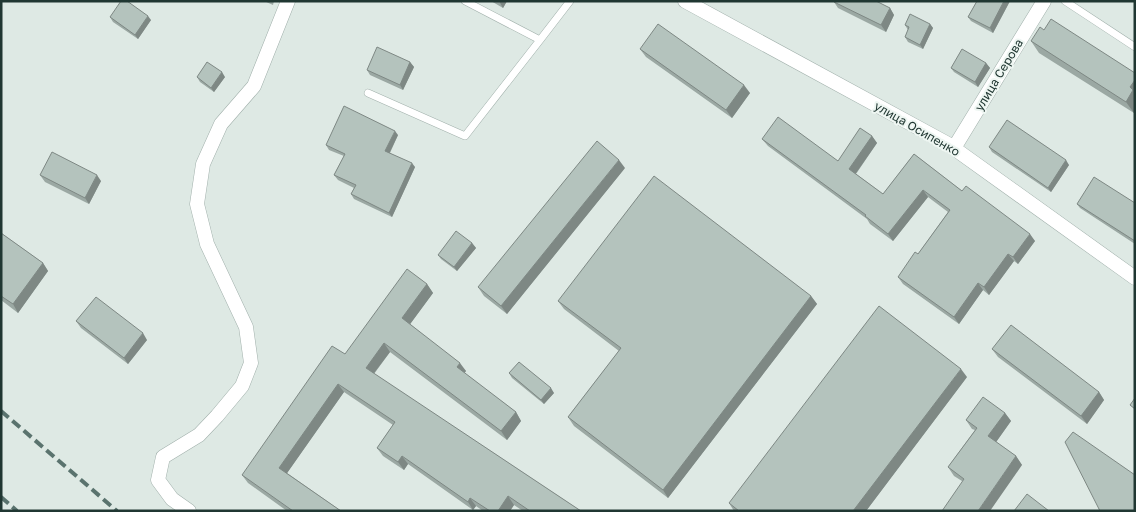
<svg xmlns="http://www.w3.org/2000/svg" width="1136" height="512" viewBox="0 0 1136 512" font-family="'Golos Text',sans-serif">
  <style>
    .lines { fill: none; stroke-linecap: round; stroke-linejoin: round }
    .lane-casing { stroke: #a1b0ab; stroke-width: 8 }
    .street-casing { stroke: #a1b0ab; stroke-width: 15 }
    .lane { stroke: #fff; stroke-width: 7 }
    .street { stroke: #fff; stroke-width: 14 }
    .rail { stroke: #5a736e; stroke-width: 4; stroke-dasharray: 10 5; stroke-linecap: butt }
    .wall { fill: #9ba8a3 }
    .shaded-wall { fill: #7e8884 }
    .building { fill: #b4c3bd; stroke: #7e8884 }
    .labels { text-anchor: middle; stroke-width: 4; stroke-linejoin: round; paint-order: stroke }
    .street-label { font-size: 12px; fill: #203732; stroke: #eef6f2 }
  </style>
  <rect width="100%" height="100%" fill="#dee9e4"/>
  <g class="lines">
    <defs>
      <path id="lane" d="M465,1L540,40L570,1
        M1065,1L1135,47
        M368,93L465,136L540,40"/>
      <path id="street" d="M685,1L948,144L1135,278
        M954,148L1044,1
        M189,511L172,499L158,480L163,457L199,435L217,416L242,386L251,363L246,327L207,244L197,204L203,164L221,124L254,86L288,1"/>
    </defs>
    <!-- lane casing -->
    <use href="#lane" class="lane-casing"/>
    <!-- street casing -->
    <use href="#street" class="street-casing"/>
    <!-- lane -->
    <use href="#lane" class="lane"/>
    <!-- street -->
    <use href="#street" class="street"/>
    <!-- rail -->
    <path class="rail" d="M1,411L117,511
      M1,497L17,511"/>
  </g>
  <!-- wall -->
  <path class="wall" d="M264,1H274L273,5Z
    M491,1H507L503,8Z
    M977,1H1010L993,33L971,21L968,17Z
    M834,2L890,8L894,15L886,32L838,8Z
    M110,17L151,20L138,39L113,22Z
    M930,24L933,28L923,49L908,42L905,37L908,30L905,25Z
    M1044,30L1135,73L1134,113L1039,53L1031,41Z
    M640,49L750,93L732,118L646,57Z
    M410,62L414,67L403,90L370,75L367,70Z
    M986,63L990,68L978,87L954,72L951,68Z
    M197,77H225L214,92L200,82Z
    M398,135L390,153L415,167L392,217L354,199L351,194L354,188L338,180L334,175L344,156L329,150L326,145Z
    M872,136L877,143L856,174L883,194L914,154L962,191L1035,241L1018,264L1014,261L989,295L983,290L959,324L903,284L898,277L918,254L948,212L928,197L893,241L870,224L867,219L768,146L762,139L838,161Z
    M989,147L1069,165L1051,192L992,152Z
    M625,168L507,314L484,296L478,287Z
    M40,175L101,181L89,204L45,182Z
    M1135,203V244L1080,208L1077,204Z
    M1,233L43,263L48,271L18,313L1,300Z
    M472,243L476,248L457,271L441,259L438,255Z
    M427,284L433,293L410,324L466,371L464,373L516,412L521,421L507,440L390,352L374,374L581,511H523L514,505L510,511H483L476,506L473,510L408,464L404,470L383,456L377,448L393,425L344,392L287,473L341,511H287L248,483L242,475L345,354Z
    M811,296L817,304L668,498L574,426L568,417L619,351L564,309L558,301Z
    M76,321L147,340L128,364L81,328Z
    M992,349L1099,392L1104,400L1087,424L998,357Z
    M509,373L554,393L544,404L512,378Z
    M967,377L866,511H734L729,503Z
    M1005,413L1011,421L996,442L1016,456L1022,465L962,481L954,476L948,467L975,430L972,429L966,420Z"/>
  <!-- shaded-wall -->
  <path class="shaded-wall" d="M499,1H507L503,8Z
    M1004,1H1010L993,33L990,28Z
    M890,8L894,15L886,32L881,25Z
    M148,16L151,20L138,39L135,35Z
    M930,24L933,28L923,49L920,45Z
    M410,62L414,67L403,90L400,85Z
    M986,63L990,68L978,87L975,82Z
    M222,72L225,77L214,92L211,88Z
    M1135,80V111L1134,113L1126,102L1130,87Z
    M744,85L750,93L732,118L726,110Z
    M395,131L398,135L388,156L385,151Z
    M872,136L877,143L854,176L849,169Z
    M619,160L625,168L507,314L501,306Z
    M1066,160L1069,165L1051,192L1048,188Z
    M412,163L415,167L392,217L389,213Z
    M97,175L101,181L89,204L85,198Z
    M923,190L928,197L893,241L888,234Z
    M1030,234L1035,241L1018,264L1013,257Z
    M472,243L476,248L457,271L454,267Z
    M1008,254L1014,261L989,295L984,287Z
    M43,263L48,271L18,313L13,304Z
    M978,283L983,290L959,324L954,317Z
    M427,284L433,293L408,327L402,318Z
    M811,296L817,304L668,498L663,490Z
    M143,333L147,340L128,364L124,358Z
    M384,343L390,352L371,377L366,368Z
    M460,363L466,371L463,375L457,367Z
    M961,369L967,377L866,511H853Z
    M338,384L344,392L285,476L279,468Z
    M551,388L554,393L544,404L541,400Z
    M1099,392L1104,400L1087,424L1081,416Z
    M516,412L521,421L507,440L501,431Z
    M1005,413L1011,421L994,445L988,436Z
    M402,456L408,464L404,470L398,462Z
    M1016,456L1022,465L990,511H978Z
    M508,496L514,505L510,511H498Z
    M470,498L476,506L473,510L468,502Z"/>
  <!-- building -->
  <path class="building" d="M121,1H127L148,16L135,35L110,17Z
    M834,1H876L890,8L881,25L834,2Z
    M977,1H1004L990,28L968,17Z
    M910,14L930,24L920,45L905,37L909,27L905,25Z
    M1051,19L1135,73V80L1130,87L1133,90L1126,102L1031,41L1040,27L1044,30Z
    M658,24L744,85L726,110L640,49Z
    M377,47L410,62L400,85L367,70Z
    M962,49L986,63L975,82L951,68Z
    M207,62L222,72L211,88L197,77Z
    M344,106L395,131L385,151L412,163L389,213L351,194L356,185L334,175L345,154L326,145Z
    M778,117L838,161L860,128L872,136L849,169L883,194L914,154L962,191L966,186L1030,234L1013,257L1008,254L984,287L978,283L954,317L898,277L915,252L918,254L950,210L923,190L888,234L865,216L866,215L762,139Z
    M1007,120L1066,160L1048,188L989,147Z
    M597,141L619,160L501,306L478,287Z
    M52,152L97,175L85,198L40,175Z
    M654,176L811,296L663,490L568,417L621,348L558,301Z
    M1094,177L1135,203V241L1077,204Z
    M456,231L472,243L454,267L438,255Z
    M1,233L43,263L13,304L1,296Z
    M407,269L427,284L402,318L460,363L457,367L516,412L501,431L384,343L366,368L581,511H530L508,496L498,511H490L470,498L468,502L402,456L398,462L377,448L395,422L338,384L279,468L341,511H293L242,475L332,346L345,354Z
    M96,297L143,333L124,358L76,321Z
    M879,306L961,369L853,511H739L729,503Z
    M1011,325L1099,392L1081,416L992,349Z
    M519,362L551,388L541,400L509,373Z
    M983,397L1005,413L988,436L1016,456L978,511H942L964,479L948,467L977,428L966,420Z
    M1135,398V409L1130,405Z
    M1073,432L1135,475V511H1100L1065,442Z
    M1027,494L1049,511H1014Z"/>
  <g class="labels">
    <!-- street labels -->
    <g class="street-label">
      <text transform="translate(999 75) rotate(-59)" y="4">улица Серова</text>
      <text transform="translate(917 129) rotate(30)" y="4">улица Осипенко</text>
    </g>
  </g>
  <!-- border -->
  <rect width="1136" height="512" fill="none" stroke="#203732" stroke-width="5"/>
</svg>
